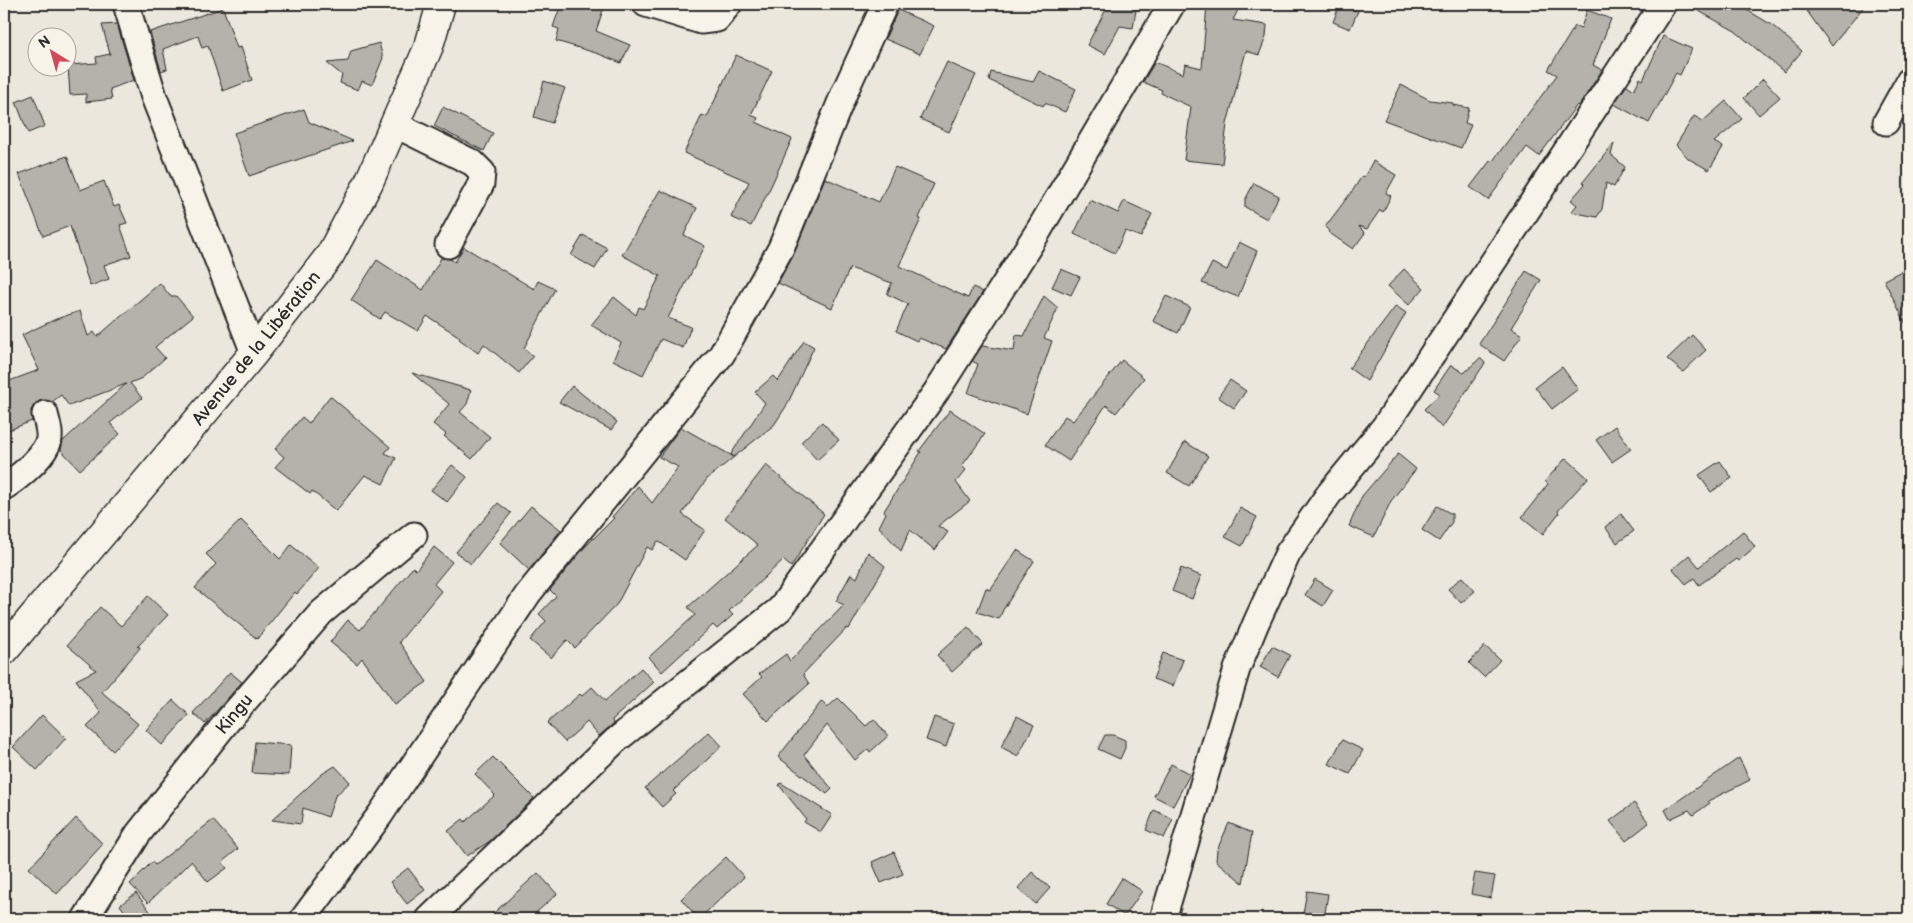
<svg xmlns="http://www.w3.org/2000/svg" width="1913" height="923" viewBox="0 0 1913 923" font-family="'Balsamiq Sans',sans-serif">
  <style>
    .building { fill: #b5b2ab; stroke: #2b2b2b }
    .lines { fill: none; stroke-linecap: round; stroke-linejoin: round }
    .minor-casing { stroke: #2b2b2b; stroke-width: 29 }
    .highway-casing { stroke: #2b2b2b; stroke-width: 31 }
    .minor { stroke: #f7f3e8; stroke-width: 25 }
    .highway { stroke: #f7f3e8; stroke-width: 28 }
    .labels { text-anchor: middle; stroke-width: 4; stroke-linejoin: round; paint-order: stroke }
    .street-label { font-size: 18px; fill: #2b2b2b; stroke: #f7f3e8 }
  </style>
  <rect width="100%" height="100%" fill="#ebe7dd"/>
  <filter id="ink" filterUnits="userSpaceOnUse"><feTurbulence type="fractalNoise" baseFrequency=".02" numOctaves="2"/><feDisplacementMap in="SourceGraphic" scale="10" xChannelSelector="R" yChannelSelector="G"/><feConvolveMatrix kernelMatrix="1 2 1 2 8 2 1 2 1" color-interpolation-filters="sRGB"/></filter>
  <g filter="url(#ink)">
    <!-- building -->
    <path class="building" d="M561,4H605L596,31L630,45L621,63L599,54L556,41L559,29L553,27Z
      M1109,4H1137L1133,28L1120,26L1105,54L1087,45Z
      M1207,4H1241L1233,20L1267,25L1266,37L1259,55L1246,51L1227,124L1222,164L1184,160L1191,107L1161,93L1162,90L1143,82L1155,62L1183,74L1185,64L1202,68Z
      M1340,4L1358,11L1350,29L1333,22Z
      M1686,4H1737L1772,25L1802,51L1784,72L1735,31Z
      M1802,4H1866L1832,46Z
      M223,8L237,48L241,47L252,80L223,91L208,46L202,48L198,36L163,49L167,69L161,71L150,32Z
      M898,10L934,26L920,54L885,39Z
      M1587,10L1611,19L1593,65L1602,70L1579,106L1577,105L1539,156L1527,147L1488,200L1470,187L1490,161L1492,162L1557,75L1548,70L1575,26L1581,28Z
      M117,24L134,80L110,89L112,99L86,102V94L70,95L68,65L97,63L96,57L110,54L102,25Z
      M1663,36L1692,49L1680,75L1676,73L1649,123L1614,104L1627,85L1634,90L1640,78L1643,80Z
      M379,43L383,58L372,85L362,81L358,90L340,83L342,75L327,63L348,61L351,51Z
      M736,55L772,71L751,115L758,118L756,122L792,139L772,184L751,226L731,217L749,182L684,153L702,115L707,117Z
      M947,62L976,75L949,132L920,119Z
      M1039,71L1076,89L1065,112L1045,103L1043,106L989,80L991,72L1033,82Z
      M1763,79L1780,97L1759,115L1744,98Z
      M544,81L565,88L552,123L534,117Z
      M1401,85L1430,100L1453,103V105L1469,108L1465,123L1471,125L1461,148L1384,120Z
      M33,95L45,126L28,133L16,102Z
      M1726,101L1742,119L1714,142L1723,147L1709,170L1689,159L1676,145L1694,116L1703,121Z
      M443,107L493,133L484,151L434,126Z
      M304,109L309,122L353,141L249,176L234,133Z
      M1614,143L1611,155L1625,167L1614,187L1606,183L1602,209L1597,217L1571,212L1577,205L1571,200L1585,184L1583,182Z
      M67,156L80,190L104,181L114,207L119,205L127,223L120,225L131,256L104,265L109,279L90,286L70,226L43,236L19,174Z
      M1373,161L1396,175L1386,193L1391,196L1383,212L1380,210L1367,229L1358,226L1365,233L1353,249L1328,232L1329,231L1325,227L1353,190L1362,176L1364,177Z
      M895,167L934,184L919,218L921,219L899,266L968,298L973,287L983,292L946,349L919,338L917,341L896,331L908,304L887,294L892,283L850,268L832,308L778,283L794,253L825,178L879,202Z
      M1254,183L1279,196L1267,219L1245,207V200Z
      M660,190L697,208L684,235L705,246L668,318L691,327L683,348L661,339L643,375L613,360L621,343L591,325L614,297L636,315L639,307L643,309L660,276L622,255Z
      M1090,200L1118,213L1124,201L1152,214L1141,237L1125,231L1115,253L1074,234Z
      M583,235L607,248L595,269L571,255Z
      M1239,242L1257,251L1238,297L1202,283L1212,263L1227,270Z
      M464,247L534,289L538,281L555,289L524,348L533,356L519,373L484,344L478,353L459,339L460,337L427,316L418,331L385,312L380,319L351,300L377,260L423,290L441,258L450,259L455,262Z
      M1909,267V330L1884,280Z
      M1061,269L1080,277L1071,295L1052,287Z
      M1404,269L1424,288L1409,305L1388,286Z
      M1526,271L1541,280L1511,328L1522,335L1504,361L1479,344Z
      M160,283L170,296H176L193,316L155,347L165,358L142,378L130,383L142,398L110,423L120,434L80,470L61,450L63,441L126,384L69,406L61,395L52,402L41,400L35,404L31,410L32,421L4,432V383L39,370L22,335L56,319L80,311L88,336L94,332L97,337Z
      M1044,296L1058,308L1044,338L1052,341L1027,414L968,393L978,364L972,361L982,346L1014,351L1016,335L1024,336Z
      M1166,296L1190,307L1178,333L1153,321Z
      M1396,306L1406,313L1367,381L1349,368Z
      M1692,335L1706,350L1683,372L1667,359Z
      M804,341L814,347L787,405L774,425L734,457L731,454L765,403L755,392L773,376L778,381Z
      M1480,358L1485,363L1442,428L1424,409L1440,394L1434,390L1451,365L1464,373Z
      M1122,360L1144,378L1116,413L1106,405L1069,461L1045,445L1065,416L1073,421Z
      M1562,367L1578,389L1552,409L1535,387Z
      M412,373L471,390L467,404L460,412L490,437L472,459L444,436L446,434L433,424L449,404Z
      M1230,380L1246,391L1234,408L1218,397Z
      M572,386L617,422L611,430L559,402Z
      M330,396L390,447L385,453L396,458L383,484L365,475L336,511L312,491L310,494L275,467L284,457L275,449L302,417L309,423Z
      M950,410L985,434L962,466L966,470L956,482L970,501L938,526L948,532L935,550L910,530L901,551L879,527L886,513L884,511L921,452L919,451Z
      M822,422L839,440L817,460L801,442Z
      M1615,426L1631,449L1612,462L1596,440Z
      M681,427L734,457L707,479L682,514L705,530L685,560L658,541L652,550L647,547L617,604L575,648L567,640L551,658L530,640L546,621L539,614L556,596L550,590L584,548L614,518L612,517L638,486L652,503L678,467L659,457Z
      M1185,442L1208,456L1189,486L1167,473Z
      M1398,454L1416,469L1391,501L1374,537L1349,526L1362,496Z
      M1566,458L1588,478L1558,511L1559,513L1543,534L1522,517L1548,484L1545,481Z
      M1720,461L1732,478L1711,492L1699,475Z
      M452,465L467,477L447,502L431,490Z
      M766,465L824,514L791,567L783,560L729,611L733,615L717,629L713,625L662,672L649,657L695,615L688,607L758,545L725,518Z
      M498,503L511,513L471,564L456,552Z
      M531,506L561,530L529,570L500,543Z
      M1437,506L1452,514V522L1439,541L1422,530Z
      M1240,508L1257,517L1242,546L1225,537Z
      M1621,514L1634,531L1617,543L1605,527Z
      M241,520L280,559L291,545L319,568L297,594L295,592L257,639L195,588L216,564L206,554Z
      M1743,531L1755,547L1738,561L1736,559L1699,585L1694,578L1686,584L1673,569L1689,555L1699,567Z
      M434,547L452,562L434,584L441,591L399,642L427,682L395,704L362,658L357,664L330,642L348,620L360,630L413,567L416,570Z
      M1017,550L1034,561L1003,610L999,619L977,612L986,588L990,590Z
      M868,552L885,566L849,629L847,628L803,674L809,684L768,721L743,694L762,677L759,674L786,654L790,661L844,605L836,601L851,574L857,578Z
      M1181,568L1201,576L1192,599L1172,591Z
      M1462,577L1475,591L1461,603L1448,589Z
      M1315,579L1333,590L1323,606L1305,595Z
      M148,596L168,615L137,647L139,646L140,648L102,692L138,724L113,751L87,727L101,713L76,680L96,670L67,645L100,607L121,626Z
      M968,627L983,644L952,672L937,655Z
      M1272,646L1290,655L1278,677L1260,667Z
      M1485,646L1500,660L1484,677L1469,663Z
      M1163,653L1183,660L1173,686L1153,679Z
      M641,668L654,682L612,720L614,723L599,736L587,722L565,742L547,723L580,694L582,696L592,687L605,701Z
      M230,672L242,682L205,724L193,713Z
      M838,698L866,726L874,719L888,736L870,752L868,749L855,760L827,725L804,755L832,789L827,794L778,757L822,701L827,708Z
      M173,700L189,715L162,745L146,730Z
      M42,715L66,738L37,770L13,747Z
      M1017,716L1034,725L1018,756L1001,747Z
      M934,717L954,724L946,747L926,740Z
      M709,732L722,746L673,791L676,794L662,807L645,788Z
      M1105,735H1113L1125,740V748L1120,759L1098,749Z
      M1342,740L1363,750L1350,774L1329,764Z
      M255,742L291,745L289,775L252,773Z
      M493,757L534,798L490,841L467,856L448,831L463,819L465,822L495,795L475,774Z
      M1739,758L1750,780L1708,801L1710,803L1693,815L1689,810L1670,819L1665,810Z
      M1171,764L1190,774L1173,806L1154,796Z
      M335,766L350,782L335,796L328,817L303,808L301,824L272,820L322,774Z
      M781,783L832,815L821,832L804,822L806,819L779,785Z
      M1634,803L1649,823L1626,841L1610,821Z
      M1154,810L1173,819L1164,838L1146,830Z
      M76,818L103,844L57,894L29,868Z
      M213,820L238,849L222,862L227,868L208,882L191,861L148,903L130,884L152,862L155,865Z
      M1229,823L1252,833L1243,883L1216,861L1217,850Z
      M894,852L903,874L881,883L872,862Z
      M726,857L744,877L699,919L681,899Z
      M408,868L425,890L407,904L390,882Z
      M1032,872L1050,888L1036,904L1018,888Z
      M538,873L557,894L529,919H487Z
      M1475,873L1495,876L1491,898L1471,894Z
      M1122,878L1142,891L1125,916L1106,904Z
      M1307,891L1328,894L1324,919H1302Z
      M136,893L156,919H130L120,905Z"/>
    <g class="lines">
      <defs>
        <path id="minor" d="M126,4L154,97L254,353
          M646,4L701,21L717,19L729,4
          M1886,122L1909,81
          M394,124L473,163L482,172L481,184L448,245
          M4,487C17,479 40,460 47,445C52,436 47,423 45,414
          M85,919L138,834L229,719L321,613L414,535
          M303,919L380,815L528,594L722,354L781,248L845,91L885,4
          M429,919L615,741L780,609L936,392L1039,230L1172,4
          M1163,919L1237,669L1256,623L1288,553L1329,494L1385,426L1663,4"/>
        <path id="highway" d="M4,651L254,353L330,255L368,184L429,46L441,4"/>
      </defs>
      <!-- minor casing -->
      <use href="#minor" class="minor-casing"/>
      <!-- highway casing -->
      <use href="#highway" class="highway-casing"/>
      <!-- minor -->
      <use href="#minor" class="minor"/>
      <!-- highway -->
      <use href="#highway" class="highway"/>
    </g>
  </g>
  <g class="labels">
    <!-- street labels -->
    <g class="street-label">
      <text transform="translate(256 348) rotate(-51)" y="6">Avenue de la Libération</text>
      <text transform="translate(234 714) rotate(-50)" y="6">Kingu</text>
    </g>
  </g>
  <!-- margin -->
  <rect width="1913" height="923" fill="none" stroke="#f7f3e8" stroke-width="20"/>
  <rect x="10" y="10" width="1893" height="903" fill="none" stroke="#2b2b2b" stroke-width="2" filter="url(#ink)"/>
  <!-- north arrow -->
  <g transform="translate(52 52) rotate(323)"><circle r="24" fill="#f7f3e8" stroke="#a5a39c"/>
  <path d="M0-4L9 19L0 12L-9 19Z" fill="#d1495b"/>
  <text y="-8" font-size="14" font-weight="bold" text-anchor="middle" fill="#2b2b2b">N</text>
  </g>
</svg>
